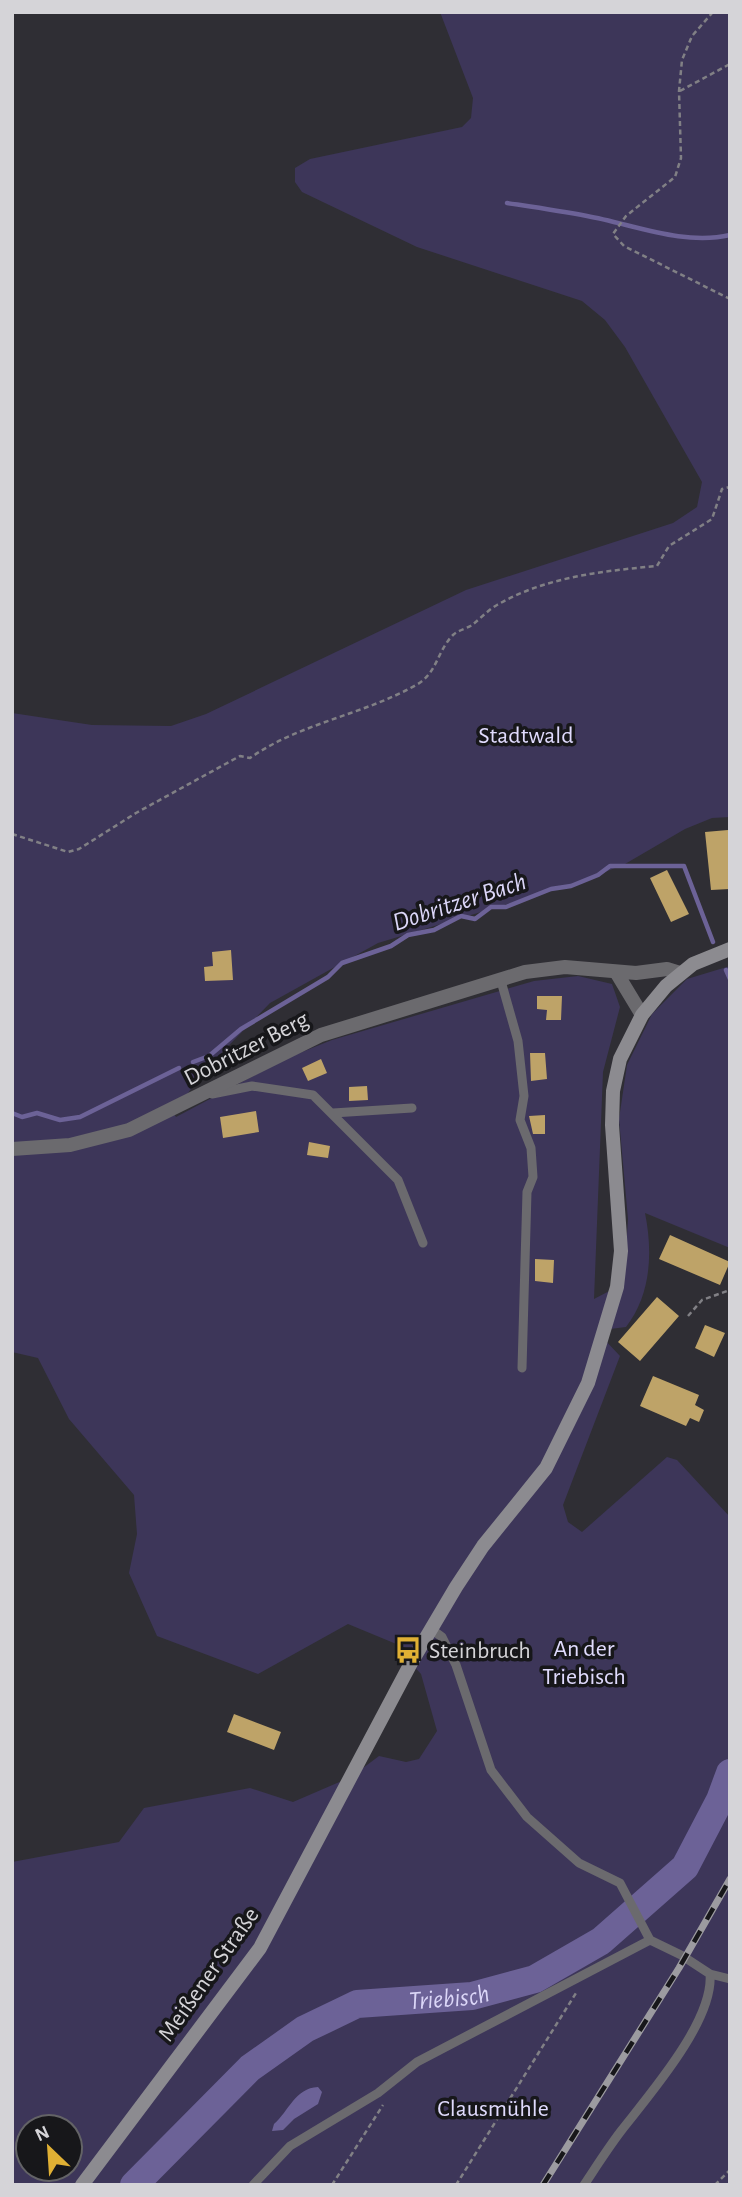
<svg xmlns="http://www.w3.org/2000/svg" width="742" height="2197" viewBox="0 0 742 2197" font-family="'Alegreya Sans',sans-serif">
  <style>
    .green { fill: #3d3659; fill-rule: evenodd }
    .water { fill: #6c6297 }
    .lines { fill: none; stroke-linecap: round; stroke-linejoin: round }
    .stream { stroke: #6c6297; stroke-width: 4.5 }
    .river { stroke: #6c6297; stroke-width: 28 }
    .building { fill: #bea368 }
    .path { stroke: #818085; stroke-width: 2.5; stroke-dasharray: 5 3.5; stroke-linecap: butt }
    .lane { stroke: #6b6a6e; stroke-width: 9 }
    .street { stroke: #6b6a6e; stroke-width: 14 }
    .secondary { stroke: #8c8b90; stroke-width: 14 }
    .rail-casing { stroke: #9c9ba0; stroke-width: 7 }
    .rail { stroke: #17171a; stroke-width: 4.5; stroke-dasharray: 13; stroke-linecap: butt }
    .labels { text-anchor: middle; stroke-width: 7; stroke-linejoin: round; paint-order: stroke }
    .park-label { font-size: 24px; fill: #e0dbfd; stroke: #17171a }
    .street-label { font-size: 24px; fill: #d5d4d8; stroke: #17171a }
    .poi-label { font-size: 24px; fill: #d5d4d8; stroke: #17171a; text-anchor: start }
    .water-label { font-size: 26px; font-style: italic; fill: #dbd6f7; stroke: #17171a }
  </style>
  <rect width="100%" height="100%" fill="#2f2e34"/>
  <!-- green -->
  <path class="green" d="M440,12H730V817L712,818L685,829L625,864L580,882L378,943L270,1003L201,1074L174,1114L176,1117L287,1058L332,1040L534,981L578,976L612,984L620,1007L603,1072L594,1299L617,1287L603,1338L620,1356L563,1505L568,1522L582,1532L667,1457L677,1460L730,1517V2185H12V1862L119,1842L144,1808L250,1788L293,1802L351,1777L379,1756L406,1762L419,1759L437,1731L421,1674L411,1663L418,1653L348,1624L258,1674L157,1636L129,1573L137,1534L134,1495L69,1419L38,1358L12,1352V713L92,725L171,726L206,714L466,590L673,523L697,507L702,482L625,347L605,320L582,301L417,247L302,192L295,182V168L310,159L462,127L471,118L473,98ZM28,2127H70V2169H28Z
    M730,966V1248L645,1213C653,1252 651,1295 626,1327L610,1329L624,1284L628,1219L619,1119L627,1065L652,1014L687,979Z"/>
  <!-- water -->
  <path class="water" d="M318,2087L322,2092L318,2104L294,2119L283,2130L272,2131L274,2124C289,2111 295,2088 318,2087Z"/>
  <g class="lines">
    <!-- stream -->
    <path class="stream" d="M507,203C533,207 560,211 587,216C632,224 683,246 730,235
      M726,970L730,979
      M193,1062L209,1056L241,1029L328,977L342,963L391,946L408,935L434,930L461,916L475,919L491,907H506L551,889L571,886L598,875L610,866H684L713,942
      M12,1113L22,1117L37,1113L60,1120L80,1117L179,1068"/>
    <!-- river -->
    <path class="river" id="s1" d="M134,2185L250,2068L305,2029L357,2004L472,1996L535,1979L601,1941L685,1867L720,1800L730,1773"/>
  </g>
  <!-- building -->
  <path class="building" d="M728,830L730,889L711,890L705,832Z
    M667,870L689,914L671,922L650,878Z
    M231,950L233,980L205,981L204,967L213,966L212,952Z
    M537,996H562L561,1020H546L547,1010L537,1009Z
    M530,1053H545L547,1079L531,1081Z
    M321,1059L327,1073L308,1081L302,1068Z
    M367,1086L368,1100L349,1101V1087Z
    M256,1111L259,1132L223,1138L220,1117Z
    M545,1115V1134H533L529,1116Z
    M309,1142L330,1146L328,1158L307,1155Z
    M670,1235L730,1262L720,1285L659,1259Z
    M535,1259L554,1260L553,1283L535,1281Z
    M657,1297L679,1316L640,1361L618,1342Z
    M705,1325L725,1333L714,1357L695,1348Z
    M653,1376L699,1395L695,1405L704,1410L699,1422L690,1418L686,1426L640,1406Z
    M234,1714L281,1732L274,1750L227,1732Z"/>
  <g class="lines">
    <!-- path -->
    <path class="path" d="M713,12L692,36L682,60L679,91L681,158L675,177L626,216L613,234L624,246L730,299
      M680,91L730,64
      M12,834L68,852L79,849L136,813L240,756L250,758C300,723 363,715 416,685C437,674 437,651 453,635C458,630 466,629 472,625C480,619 488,610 497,605C545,577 603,571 657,566L669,546L712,519L722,489L730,487
      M688,1316L702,1300L730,1290
      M332,2185L383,2105
      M456,2185L576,1993
      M715,2185L730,2170"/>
    <!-- lane -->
    <path class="lane" d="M501,981L518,1041L524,1096L520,1120L531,1148L533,1177L527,1192L522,1368
      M212,1094L252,1086L313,1095L398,1180L423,1243
      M333,1113L412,1108
      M431,1629L442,1637L456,1665L491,1770L527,1817L579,1863L620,1883L650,1940L681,1955L710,1974L730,1979
      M253,2185L290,2146L378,2093L417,2062L650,1940
      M584,2185C596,2167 608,2148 621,2131C649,2095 714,2021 710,1974"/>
    <!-- street -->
    <path class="street" d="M616,972L642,1015
      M12,1149L70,1145L129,1130L321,1035L525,972L565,967L636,973L667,969L680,973"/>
    <!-- secondary -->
    <path class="secondary" d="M82,2185L260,1948L411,1663L456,1587L483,1546L546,1468L588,1383L617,1287L621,1251L612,1125L613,1091L620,1059L642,1015L666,986L693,964L730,949"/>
    <defs>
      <path id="rail" d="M543,2185L679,1968L730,1879"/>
    </defs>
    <!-- rail casing -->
    <use href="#rail" class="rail-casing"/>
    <!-- rail -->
    <use href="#rail" class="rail"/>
  </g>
  <!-- icons -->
  <defs>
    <symbol id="bus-bare" viewBox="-9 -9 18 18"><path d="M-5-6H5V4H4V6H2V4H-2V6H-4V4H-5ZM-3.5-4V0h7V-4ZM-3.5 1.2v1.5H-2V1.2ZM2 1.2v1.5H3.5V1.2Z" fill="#e0b034" stroke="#17171a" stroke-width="2.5" paint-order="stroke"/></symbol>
  </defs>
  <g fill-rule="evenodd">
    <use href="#bus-bare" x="389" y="1631" width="38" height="38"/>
  </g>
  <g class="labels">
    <!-- park labels -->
    <g class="park-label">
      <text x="526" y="743">Stadtwald</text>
      <text x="584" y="1656">An der<tspan x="584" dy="28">Triebisch</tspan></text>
      <text x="493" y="2116">Clausmühle</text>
    </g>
    <!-- street labels -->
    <g class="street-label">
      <text transform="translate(246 1048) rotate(-27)" y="8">Dobritzer Berg</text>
      <text transform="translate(208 1974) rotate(-55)" y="8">Meißener Straße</text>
    </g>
    <!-- poi labels -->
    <g class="poi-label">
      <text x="429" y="1658">Steinbruch</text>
    </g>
    <!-- water labels -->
    <g class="water-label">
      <text transform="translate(459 901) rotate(-18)" y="9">Dobritzer Bach</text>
      <text dy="9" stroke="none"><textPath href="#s1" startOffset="382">Triebisch</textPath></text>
    </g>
  </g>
  <!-- border -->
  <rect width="742" height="2197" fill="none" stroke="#d5d4d8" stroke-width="28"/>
  <!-- north arrow -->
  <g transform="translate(49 2148) rotate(335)"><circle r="33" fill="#17171a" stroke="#636366" stroke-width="2"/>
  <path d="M0-5L12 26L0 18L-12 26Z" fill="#e0b034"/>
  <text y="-10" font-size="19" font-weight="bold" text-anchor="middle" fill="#d5d4d8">N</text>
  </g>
</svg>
